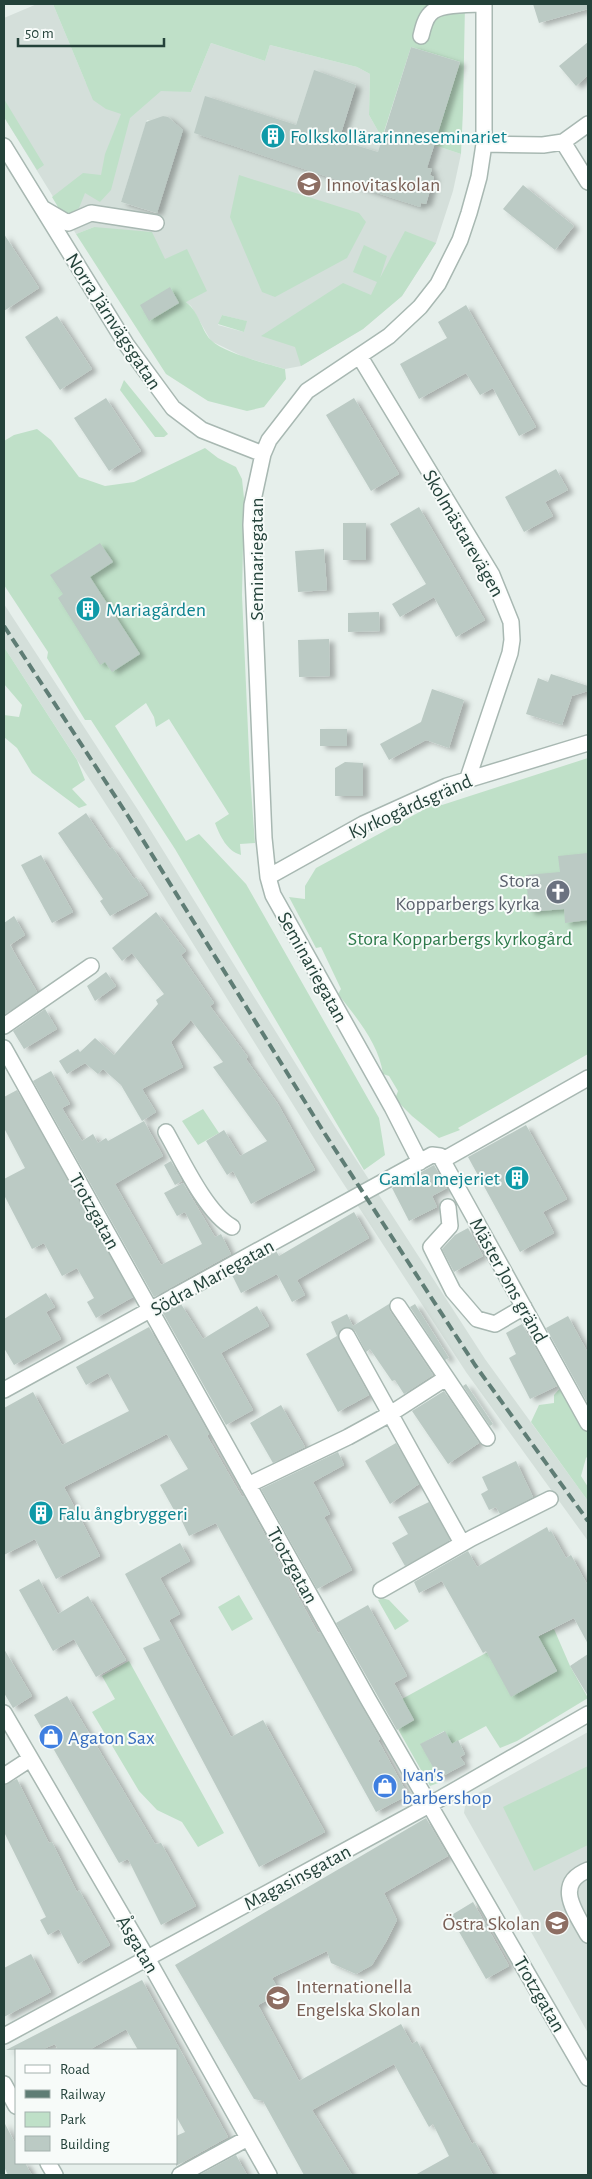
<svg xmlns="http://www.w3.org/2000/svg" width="592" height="2179" viewBox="0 0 592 2179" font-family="'Alegreya Sans',sans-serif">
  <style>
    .built { fill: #d4dfda; fill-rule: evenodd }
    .green { fill: #bfe0c8; fill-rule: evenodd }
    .building { fill: #bbcac4; filter: url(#shadow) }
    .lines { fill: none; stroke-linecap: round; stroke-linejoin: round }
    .minor-casing { stroke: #a8b8b2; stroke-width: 18 }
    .minor { stroke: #fff; stroke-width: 15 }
    .rail { stroke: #5f7d75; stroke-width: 4; stroke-dasharray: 10 5; stroke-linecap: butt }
    .labels { text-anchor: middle; stroke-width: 4; stroke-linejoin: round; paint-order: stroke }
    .culture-label { font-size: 20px; fill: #0d838f; stroke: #f7fbf9; text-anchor: start }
    .education-label { font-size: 20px; fill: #785e54; stroke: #f7fbf9; text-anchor: start }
    .street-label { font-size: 20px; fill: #24423a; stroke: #f7fbf9 }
    .worship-label { font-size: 20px; fill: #5b616d; stroke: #f7fbf9; text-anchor: end }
    .park-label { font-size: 20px; fill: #2d7a4b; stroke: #f7fbf9 }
    .shop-label { font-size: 20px; fill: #366cbe; stroke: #f7fbf9; text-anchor: start }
  </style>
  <defs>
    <filter id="shadow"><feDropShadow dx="5.5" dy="3" stdDeviation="2.5" flood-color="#0004"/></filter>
  </defs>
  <rect width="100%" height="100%" fill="#e6efeb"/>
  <!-- built -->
  <path class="built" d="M37,4H53L86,83L191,92L211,43L265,61L270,45L357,67L370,74L369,115L382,138L432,153L434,145L461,154L453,191L436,243L402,296L363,329L301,366L285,369L244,357L211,341L191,306L94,227L76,234L4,117V18ZM314,71L356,85L339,140L432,169L430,175L434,177L426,204L421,203L420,207L296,125ZM163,116L173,121L175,128L156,213L121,202L147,120L154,122ZM222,315L246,321L244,332L218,325Z
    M4,604L138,810L335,1127L485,1359L588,1501V1541L466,1372L315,1140L118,823L4,647Z
    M588,1732V2033L464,1813L466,1800Z"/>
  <!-- green -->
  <path class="green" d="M53,4H465L463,110L461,154L434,145L460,62L411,47L382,138L369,115L370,74L357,67L270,45L265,61L211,43L191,92L161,91L130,118L111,190L100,202L85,193L79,208L64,217L52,197L83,173L101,175L105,154L121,114L106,109L93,100Z
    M4,99L44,165L37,170L4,117Z
    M239,175L359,213L366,222L347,258L275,297L262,292L230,217Z
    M94,227L152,232L165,259L187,249L207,291L186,302C200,313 202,333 212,341C225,353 267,364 285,369L286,379L264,407L247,411L208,401L166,374L76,234Z
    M405,231L436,243L402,296L363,329L301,366L295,347L261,336L343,283L371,295L377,282L353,272L364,245L387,256L380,278Z
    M222,315L247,321L244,332L218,324Z
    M124,380L168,434L164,437H155L120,390Z
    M37,429L51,440L79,477L105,486L134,482L205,448L218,458L236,467L242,479L244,498L242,595L250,776L255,843L240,844L241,855C227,851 220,836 215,823L229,814L169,719L156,727L154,717L146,703L115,726L186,841L199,834L246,884L379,1118L385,1155L364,1170L175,849L91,720H85L47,658L48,652L4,585V441L14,435Z
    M4,647L77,760L85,780L72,789L87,805L79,808L32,773L17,748L4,737V715L19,717L22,705L4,684Z
    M588,758V1054L458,1128L460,1130L439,1138L412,1116L395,1099L398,1091L389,1076L383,1074C379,1044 356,1017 338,994L341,989L321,947L316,948L289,897L305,899V886L316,868L438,802L442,805Z
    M203,1109L219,1133L198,1145L182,1121Z
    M563,1385L588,1424V1456L586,1458L581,1476L588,1487V1501L531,1422L539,1405L554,1403V1395Z
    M239,1595L253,1619L232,1631L218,1607Z
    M382,1598L389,1600L409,1621L395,1630L378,1600Z
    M554,1629L570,1666L588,1698L517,1741L500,1748L486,1726L452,1744L444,1731L421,1744L441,1782L430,1786L398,1729L414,1720L402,1699L517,1636L521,1645ZM544,1647L557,1671L511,1696L498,1672Z
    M129,1661L224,1833L198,1847L182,1822L157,1810L139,1791L92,1712L115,1699L102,1676Z
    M588,1766V1845L534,1871L503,1807Z"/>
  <!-- building -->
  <path class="building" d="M533,4H588V9L539,23Z
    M588,42V75L576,86L559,66Z
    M411,47L460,62L427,168L432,169L430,175L434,177L426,204L421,203L420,207L194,133L205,96L296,125L314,70L356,85L339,140L378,152Z
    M163,116L168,117L183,130L157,213L121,202L146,122Z
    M523,185L574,226L555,250L503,209Z
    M4,234L39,288L4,311Z
    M170,287L179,303L149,321L140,305Z
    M466,305L536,427L519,436L493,388L480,395L466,373L419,399L400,364L447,338L438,322Z
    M57,316L92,369L60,390L25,337Z
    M106,398L141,451L109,471L74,418Z
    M354,398L399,474L371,491L326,415Z
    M556,469L568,490L545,502L553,516L524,532L505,497Z
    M419,507L485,620L456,637L434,597L400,617L392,604L426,584L390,524Z
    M343,523H366V560H343Z
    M100,543L113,562L90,577L140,654L112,672L105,662L100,665L85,641L58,598L63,594L50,575Z
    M324,549L327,590L298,592L295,551Z
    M379,612L380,631L348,632V613Z
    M329,639L330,676L299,677L298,640Z
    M551,674L588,686V691L572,696L562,725L526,714L538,678L548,682Z
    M432,689L464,700L449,748L426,740L389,760L380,744L421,722Z
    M320,729H347V746H320Z
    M345,762L363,763V796H335V768Z
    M86,813L110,849L112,847L134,879L136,877L148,895L110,916L100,901L103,899L58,833Z
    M588,853V920L565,923L564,909L529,912L526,875L560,872L558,856Z
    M41,855L73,912L52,923L21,865Z
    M156,912L186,951L181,955L214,1003L210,1006L248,1057L246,1059L278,1104L315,1170L251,1204L233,1171L227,1175L206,1141L224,1130L240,1156L267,1141L213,1067L223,1062L191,1020L171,1042L183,1067L142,1089L156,1112L142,1121L121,1085L103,1069L98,1074L85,1063L67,1074L59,1061L78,1049L80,1052L95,1038L114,1055L158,1004L156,1000L164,994L132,953L122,961L112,948Z
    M14,916L25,935L10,945L37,992L4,1015V923Z
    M106,972L116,986L95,1001L87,986Z
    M45,1009L57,1029L24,1049L13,1031Z
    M51,1071L70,1104L62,1108L82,1141L93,1134L98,1143L106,1138L108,1141L144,1121L163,1156L115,1184L161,1265L202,1244L185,1212L177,1216L164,1193L183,1183L215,1237L221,1234L231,1254L154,1297L33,1081Z
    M17,1090L133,1297L96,1318L87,1302L94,1298L77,1268L62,1276L44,1243L32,1249L4,1195V1179L25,1168L4,1128V1097Z
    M526,1125L567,1199L543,1212L554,1233L520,1252L468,1157Z
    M171,1161L182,1181L175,1185L164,1165Z
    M434,1165L447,1188L432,1196L437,1207L409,1221L392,1188Z
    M354,1212L369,1238L297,1280L305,1295L292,1302L277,1274L241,1293L232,1275L276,1251L279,1256Z
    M468,1228L483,1256L454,1272L442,1249L455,1235Z
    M46,1293L55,1307L46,1312L61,1339L14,1365L4,1348V1319Z
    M181,1304L203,1339L257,1306L269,1326L221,1353L253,1410L226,1425L163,1313Z
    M389,1304L390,1311L433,1375L404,1394L395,1380L392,1381L370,1349L366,1352L355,1331L351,1328H343L339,1332V1340L369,1395L338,1412L306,1354L337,1336L331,1322L347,1314L353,1326Z
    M415,1304L449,1358L445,1360L410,1307Z
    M568,1316L588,1353V1404L546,1328Z
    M522,1324L557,1386L530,1399L509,1358L516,1354L506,1333Z
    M149,1327L209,1434L207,1436L242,1497L244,1496L318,1633L320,1632L380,1739L378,1740L408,1795L376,1812L216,1523L189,1536L176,1509L174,1510L160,1485L188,1469L167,1434L64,1487L100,1556L56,1579L35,1539L4,1555V1408L33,1392L62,1445L129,1411L108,1373L86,1385L76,1367Z
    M466,1384L493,1424L490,1426L463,1386Z
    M444,1391L479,1443L448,1464L412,1411Z
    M281,1405L305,1447L273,1463L250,1423Z
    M396,1443L419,1484L390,1504L365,1461Z
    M338,1452L344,1465L313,1482L330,1514L324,1517L352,1570L317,1589L261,1489Z
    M516,1461L533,1497L500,1514L496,1507L489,1510L481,1494L488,1490L482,1477Z
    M429,1502L450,1540L405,1566L392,1543L408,1534L398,1517Z
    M547,1527L549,1532L551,1531L566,1558L571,1555L588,1586V1644L574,1618L538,1636L557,1671L511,1697L486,1651L483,1653L442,1581L419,1593L414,1582L468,1551L477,1567Z
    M180,1543L190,1561L160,1578L180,1614L169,1620L231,1737L263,1720L325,1832L259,1867L143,1648L160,1640L125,1574Z
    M39,1579L58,1614L88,1596L126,1660L96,1677L74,1639L53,1651L19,1590Z
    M368,1605L407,1676L394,1683L414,1720L397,1730L336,1623Z
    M4,1649L32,1696L13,1708L4,1693Z
    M588,1654V1696L570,1666Z
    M67,1696L155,1844L161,1843L196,1906L161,1925L128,1859L119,1863L34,1715Z
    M445,1731L452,1744L458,1740L465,1754L460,1757L465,1764L439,1778L420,1744Z
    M17,1779L49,1843L52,1842L77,1892L79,1890L110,1945L78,1964L59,1929L48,1935L40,1920L46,1917L4,1832V1785Z
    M426,1818L448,1856L384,1893L397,1920L387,1940L372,1965L356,1974L331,1963L327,1951L272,1978L280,1993L258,2005L299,2081L401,2024L412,2044L417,2041L472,2144L475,2142L493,2175H415L449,2156L433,2124L429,2127L394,2064L312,2110L352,2175H304L263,2101L254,2099L175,1965Z
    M473,1902L509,1966L486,1979L450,1916Z
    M31,1954L51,1992L4,2017V1968Z
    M142,1980L228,2137L176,2166V2136L185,2132L176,2116V2050H138L126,2029L89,2050H58L55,2044L41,2050H6Z
    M4,2122L16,2145V2163H25L32,2175H8L4,2167Z
    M236,2155L247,2175H199Z"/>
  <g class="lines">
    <defs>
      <path id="minor" d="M421,36C423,28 425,19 430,14C439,3 471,5 484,4
        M563,142L588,182
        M484,144L543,145L563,142L588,124
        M4,146L126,344L173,408L202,430L263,454
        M44,209L68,223L91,213L156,223
        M360,357L492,575L511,622L512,640L510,653L468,778
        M268,877L363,824L447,786L588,743
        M4,1026L91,966
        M4,1048L368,1699L588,2078
        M166,1132C181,1158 206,1213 232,1227
        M443,1160L588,1078
        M420,1162L392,1107L273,895L268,877L264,838L251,525L252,505L263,454L269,440L307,391L389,336L420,307L438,284L460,240L469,213L479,177L484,144V4
        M448,1207L450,1226L431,1247L453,1291L477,1319L495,1324L524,1307
        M398,1306L487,1438
        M347,1336L462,1543
        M4,1390L432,1155L440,1156L588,1423
        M248,1485L348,1437L390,1414L446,1378
        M381,1590L472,1538L550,1499
        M4,1713L147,1958L269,2175
        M4,1776L30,1759
        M588,1870C553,1884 576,1913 588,1935
        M4,2036L431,1804L588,1714
        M4,2084L16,2106
        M48,2163L55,2175
        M180,2175L248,2138"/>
    </defs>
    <!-- minor casing -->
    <use href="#minor" class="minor-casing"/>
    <!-- minor -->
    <use href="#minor" class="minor"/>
    <!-- rail -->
    <path class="rail" d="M4,626L128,816L325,1134L475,1365L588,1521"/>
  </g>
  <!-- icons -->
  <defs>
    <symbol id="building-disc" viewBox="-11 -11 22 22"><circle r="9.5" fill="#0f9aa8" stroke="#f7fbf9"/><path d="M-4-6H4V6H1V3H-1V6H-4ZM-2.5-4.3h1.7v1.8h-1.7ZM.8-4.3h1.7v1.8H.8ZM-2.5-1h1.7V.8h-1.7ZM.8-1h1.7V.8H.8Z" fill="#fff"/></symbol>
    <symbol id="school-disc" viewBox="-11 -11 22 22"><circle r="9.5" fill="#8d6e63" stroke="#f7fbf9"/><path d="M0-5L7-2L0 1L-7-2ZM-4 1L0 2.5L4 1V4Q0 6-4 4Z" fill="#fff"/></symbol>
    <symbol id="church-disc" viewBox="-11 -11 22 22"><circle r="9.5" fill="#6b7280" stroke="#f7fbf9"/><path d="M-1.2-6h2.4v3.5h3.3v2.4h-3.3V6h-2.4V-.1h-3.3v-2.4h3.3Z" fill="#fff"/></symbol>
    <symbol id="shop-disc" viewBox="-11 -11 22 22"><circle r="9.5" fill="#3f7fe0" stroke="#f7fbf9"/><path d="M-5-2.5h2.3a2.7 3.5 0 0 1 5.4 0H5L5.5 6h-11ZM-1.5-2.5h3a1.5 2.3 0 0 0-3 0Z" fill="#fff"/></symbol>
  </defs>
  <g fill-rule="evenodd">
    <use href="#building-disc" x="259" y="122" width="28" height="28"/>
    <use href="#school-disc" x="295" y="170" width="28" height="28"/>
    <use href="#building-disc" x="74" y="595" width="28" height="28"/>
    <use href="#church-disc" x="544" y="878" width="28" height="28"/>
    <use href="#building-disc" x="503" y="1164" width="28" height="28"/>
    <use href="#building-disc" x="27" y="1499" width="28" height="28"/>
    <use href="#shop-disc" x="37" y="1723" width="28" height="28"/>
    <use href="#shop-disc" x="371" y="1772" width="28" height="28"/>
    <use href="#school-disc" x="543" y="1909" width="28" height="28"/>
    <use href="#school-disc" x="264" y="1984" width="28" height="28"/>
  </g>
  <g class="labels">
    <!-- culture labels -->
    <g class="culture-label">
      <text x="290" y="143">Folkskollärarinneseminariet</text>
      <text x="106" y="616">Mariagården</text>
      <text x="500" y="1185" text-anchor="end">Gamla mejeriet</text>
      <text x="58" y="1520">Falu ångbryggeri</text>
    </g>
    <!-- education labels -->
    <g class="education-label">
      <text x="326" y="191">Innovitaskolan</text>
      <text x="540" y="1930" text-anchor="end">Östra Skolan</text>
      <text x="296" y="1993">Internationella<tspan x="296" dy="23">Engelska Skolan</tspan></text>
    </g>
    <!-- street labels -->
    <g class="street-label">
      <text transform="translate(114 321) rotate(57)" y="7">Norra Järnvägsgatan</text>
      <text transform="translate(464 533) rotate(60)" y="7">Skolmästarevägen</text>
      <text transform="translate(256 559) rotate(-90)" y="7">Seminariegatan</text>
      <text transform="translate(410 806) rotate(-24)" y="7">Kyrkogårdsgränd</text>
      <text transform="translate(313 967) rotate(61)" y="7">Seminariegatan</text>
      <text transform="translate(95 1211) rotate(61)" y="7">Trotzgatan</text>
      <text transform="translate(212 1277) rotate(-29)" y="7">Södra Mariegatan</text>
      <text transform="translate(509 1280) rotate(61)" y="7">Mäster Jons gränd</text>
      <text transform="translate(293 1565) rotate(61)" y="7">Trotzgatan</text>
      <text transform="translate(297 1877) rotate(-28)" y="7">Magasinsgatan</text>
      <text transform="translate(138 1944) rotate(59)" y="7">Åsgatan</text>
      <text transform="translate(540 1994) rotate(60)" y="7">Trotzgatan</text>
    </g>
    <!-- worship labels -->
    <g class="worship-label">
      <text x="540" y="887">Stora<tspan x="540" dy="23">Kopparbergs kyrka</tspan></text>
    </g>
    <!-- park labels -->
    <g class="park-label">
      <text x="460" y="945">Stora Kopparbergs kyrkogård</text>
    </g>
    <!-- shop labels -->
    <g class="shop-label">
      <text x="68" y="1744">Agaton Sax</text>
      <text x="402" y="1781">Ivan's<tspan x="402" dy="23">barbershop</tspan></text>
    </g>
  </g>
  <!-- border -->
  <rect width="592" height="2179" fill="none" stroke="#24423a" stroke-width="10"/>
  <!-- legend -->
  <rect x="15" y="2049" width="162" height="115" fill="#f7fbf9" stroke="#a3b1ad"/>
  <rect x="25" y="2065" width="25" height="8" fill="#ffffff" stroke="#a3b1ad"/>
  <text x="60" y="2074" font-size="15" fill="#24423a">Road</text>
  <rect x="25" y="2090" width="25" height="8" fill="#5f7d75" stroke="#a3b1ad"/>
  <text x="60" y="2099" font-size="15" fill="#24423a">Railway</text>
  <rect x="25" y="2112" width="25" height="15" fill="#bfe0c8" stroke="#a3b1ad"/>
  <text x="60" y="2124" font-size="15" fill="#24423a">Park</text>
  <rect x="25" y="2136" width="25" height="15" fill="#bbcac4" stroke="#a3b1ad"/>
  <text x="60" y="2149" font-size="15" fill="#24423a">Building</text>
  <!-- scale -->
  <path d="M18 38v8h146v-8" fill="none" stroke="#24423a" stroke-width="2.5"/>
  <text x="25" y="38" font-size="15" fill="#24423a" stroke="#f7fbf9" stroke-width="4" paint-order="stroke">50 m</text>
</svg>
